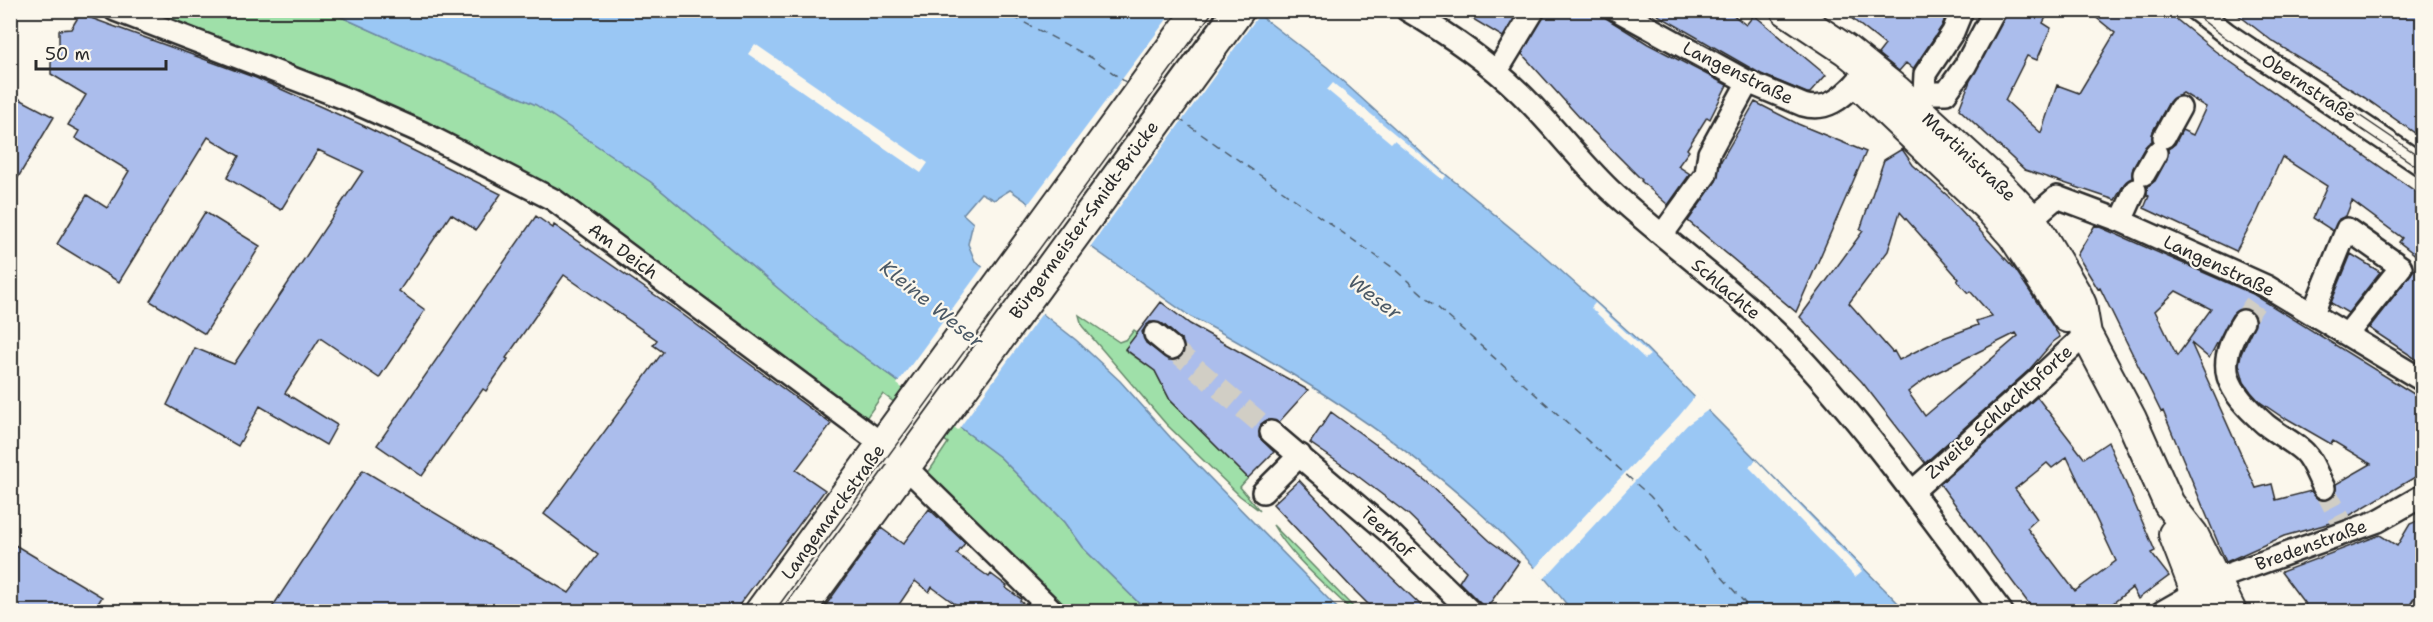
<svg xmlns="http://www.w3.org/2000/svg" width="2433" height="622" viewBox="0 0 2433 622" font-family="'Shantell Sans',sans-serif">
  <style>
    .green { fill: #9fe0a9; stroke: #65866a; stroke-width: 1.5 }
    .water { fill: #9ac7f4; stroke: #6e89a4; stroke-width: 1.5 }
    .pier { fill: #fbf7ec }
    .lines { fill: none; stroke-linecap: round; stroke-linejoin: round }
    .ferry { stroke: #4c5a67; stroke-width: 1.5; stroke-dasharray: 8 6; stroke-linecap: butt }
    .building { fill: #abbdec; stroke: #2b2b2b; stroke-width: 1.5; fill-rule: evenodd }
    .street-tunnel { stroke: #d1cec5; stroke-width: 21; stroke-dasharray: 21 10; stroke-linecap: butt }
    .street-casing { stroke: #2b2b2b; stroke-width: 26 }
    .secondary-casing { stroke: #2b2b2b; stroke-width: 34 }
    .street { stroke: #fbf7ec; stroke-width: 21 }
    .secondary { stroke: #fbf7ec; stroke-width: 30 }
    .tram { stroke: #2b2b2b; stroke-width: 1.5 }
    .labels { text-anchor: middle; stroke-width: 4.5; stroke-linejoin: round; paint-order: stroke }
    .street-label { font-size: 18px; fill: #2b2b2b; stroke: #fbf7ec }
    .water-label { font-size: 20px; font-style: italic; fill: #4c5a67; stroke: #fbf7ec }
  </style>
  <rect width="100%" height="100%" fill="#fbf7ec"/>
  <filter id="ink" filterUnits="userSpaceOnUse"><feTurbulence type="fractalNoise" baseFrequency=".0167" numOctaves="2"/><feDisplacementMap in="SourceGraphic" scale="12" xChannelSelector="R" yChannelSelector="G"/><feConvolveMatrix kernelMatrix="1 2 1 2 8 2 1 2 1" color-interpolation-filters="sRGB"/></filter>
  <g filter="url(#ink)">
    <!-- green -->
    <path class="green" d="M140,11H328L536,104L651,182L827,329L1000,457L1064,522L1082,547L1147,611H1068L928,473L948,443L883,394L864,421L557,193Z
      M1079,315L1119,342L1127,339L1134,330L1138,333L1125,350L1155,371L1170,400L1248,478L1240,487L1260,511L1240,496L1166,424L1082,326Z
      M1273,525L1357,611H1352C1325,584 1292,558 1273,525Z"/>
    <!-- water -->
    <path class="water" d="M328,11H1254L1327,67L1443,172L1540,252L1638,340L1906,611H1572C1496,514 1395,437 1290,373C1257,353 1225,333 1191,317L1010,190L994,200L981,193L963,214L973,223L968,244L975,261L1076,340L1120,381L1171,438L1340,611H1147L1082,547L1064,522L1000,457L827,329L651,182L536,105Z"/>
    <!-- pier -->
    <path class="pier" d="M1259,10L1261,12L1088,250L1027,206L1173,11Z
      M755,44L928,163L921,173L748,54Z
      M1333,83L1446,176L1443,180L1394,140L1391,143L1327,90Z
      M985,264L1043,312L958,430L897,384Z
      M1595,303L1650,355L1645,359L1591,308Z
      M1697,394L1711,408L1687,425L1544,579L1534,569L1679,416Z
      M1756,460L1862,571L1855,577L1749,467Z"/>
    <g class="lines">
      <!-- ferry -->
      <path class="ferry" d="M1000,10L1092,58L1127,83
        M1178,118L1392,267L1650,496L1753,612"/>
    </g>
    <!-- building -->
    <path class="building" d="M1458,10H1519L1503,37Z
      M1547,10H1593L1648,44L1727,85L1710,119L1707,117L1687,149L1689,151L1678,166L1690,174L1668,205L1641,181L1642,180L1580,118L1522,54Z
      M1649,10H1727L1746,25L1754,15L1826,75L1810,93H1807L1761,74Z
      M1841,10H1948L1942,26L1913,69L1906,63L1899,71L1878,54L1885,45Z
      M2008,10H2050L2043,23L2051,28L2037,60L2027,56L2005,100L2041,133L2057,85L2079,93L2115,33L2087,10H2165L2215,51L2422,196V363L2369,328L2422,260L2399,242L2402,238L2352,201L2346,216L2339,219L2333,231L2313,218L2327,186L2282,157L2257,213L2236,251L2144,208L2149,196L2147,195V186L2155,181L2167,159L2168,149L2175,144L2182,130L2193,135L2206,107L2183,93L2169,102L2153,131L2152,141L2145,147L2133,168L2132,178L2124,184L2115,200L2025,170L1959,109L1970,81Z
      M2232,10H2422V138L2365,98L2272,41Z
      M80,14L256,78L362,125L501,194L476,230L451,214L399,291L425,310L379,378L320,338L285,393L337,425L326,445L260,406L238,446L167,405L195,348L234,364L363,171L318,150L281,210L227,178L239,156L208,137L119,282L57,244L87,195L107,208L129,171L75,138L79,131L68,125L86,95L51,74V61L59,58V30L71,29Z
      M10,94L54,117L10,191Z
      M1755,102L1798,124L1866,152L1796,312L1688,221L1716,181L1721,161Z
      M1902,149L1913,165L1948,196L2015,269L2060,337L2053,342L2029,370L1925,463L1862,382L1800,317L1863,231L1860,230L1884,160ZM1900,212L1959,279L1957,281L1968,293L1970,291L1992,316L1976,321L1978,325L1938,340L1899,360L1894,351L1892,352L1849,303L1888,251ZM2016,333L2018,336L1925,416L1908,392L1928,377Z
      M205,212L260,246L205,334L150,301Z
      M536,216L553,228L554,225L678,311L831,424L796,470L825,490L734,612H269L363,470L569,593L598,555L544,514L663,352L653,345L657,340L564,275L506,358L508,359L486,391L483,389L422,476L377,445Z
      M2095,225L2253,294L2422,399V473L2342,520L2284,536L2226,562L2163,411L2161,412L2100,288L2098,289L2077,255ZM2176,291L2211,309L2177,356L2155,311ZM2242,308L2250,310L2256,320L2241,354L2239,364L2244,382L2251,392L2260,402L2285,419L2286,418L2331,444L2333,441L2371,464L2336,484L2335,494L2329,500L2318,499L2311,491L2276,500L2272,484L2256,488L2191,343L2209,358L2232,315Z
      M2351,254L2380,272L2348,313L2331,303Z
      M1161,302L1190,324L1308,390L1279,422L1267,420L1261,424L1259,437L1274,452L1248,478L1170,400L1155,371L1125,349ZM1150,322L1163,324L1180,339L1185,350L1181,357L1169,360L1146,343L1142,332Z
      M2037,397L2084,458L2108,442L2155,551L2151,553L2169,576L2138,599L2132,588L2102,612H2035L1940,484ZM2067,457L2116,561L2075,591L2027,528L2037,519L2015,489L2047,463L2052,468Z
      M1331,412L1426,481L1490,541L1519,562L1486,609L1459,582L1466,571L1409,515L1355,474L1310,443Z
      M1299,480L1386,572L1428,612H1376L1351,587L1273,504Z
      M929,509L965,543L957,554L989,577L991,574L1007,586L1006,588L1021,599L1020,601L1035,612H966L932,587L929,592L915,581L894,612H821L881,528L903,544Z
      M2422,519V586L2411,603L2421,612H2311L2281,572L2380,535L2397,546L2410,524Z
      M10,542L102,597L93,612H10Z"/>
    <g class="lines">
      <!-- street-tunnel -->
      <path class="street-tunnel" d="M2243,321L2259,298
        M1172,348L1271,432
        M2324,488L2341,521"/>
      <defs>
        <path id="street" d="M115,10L344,98L423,133L554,200L882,444L1054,612
          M1407,10C1448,34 1486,60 1520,93C1551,123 1578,159 1609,189C1666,242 1732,288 1787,343C1867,426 1932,520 2002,612
          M1617,10L1748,82L1803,105C1826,112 1842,98 1857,82
          M2196,10L2227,34L2422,165
          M1497,71L1534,10
          M1924,93H1946L1965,66L1995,10
          M1916,103L1924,93L1925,74L1953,32L1962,10
          M2164,137L2180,108
          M2144,174L2156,153
          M2121,221L2135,190
          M2022,227L2057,197L2121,221L2266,286L2422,380
          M1662,235L1706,174L1709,153L1748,82
          M2313,313L2347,229L2401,267L2348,333
          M2243,321C2213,366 2226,390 2265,424C2277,434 2292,441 2303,451C2312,459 2318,477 2324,488
          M1155,334L1172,348
          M1271,432L1391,534L1471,612
          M1913,491L2038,379L2086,334
          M1263,492L1300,455
          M2162,612L2227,575L2378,521L2422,496"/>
        <path id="secondary" d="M1786,10L1846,50L1897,91L1993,179L2031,219L2077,296L2081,305L2086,334L2131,419L2169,504L2193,535L2231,612
          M1860,85L1988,207L2013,235L2067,317
          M2174,534L2194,586L2208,612
          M760,612L1199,10
          M799,612L1239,10"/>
      </defs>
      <!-- street casing -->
      <use href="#street" class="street-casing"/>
      <!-- secondary casing -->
      <use href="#secondary" class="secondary-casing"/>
      <!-- street -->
      <use href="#street" class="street"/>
      <!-- secondary -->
      <use href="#secondary" class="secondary"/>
      <!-- tram -->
      <path class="tram" d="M2189,10L2223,36L2422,170
        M2338,101L2422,158
        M774,612L1214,10"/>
    </g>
  </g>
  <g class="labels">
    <!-- street labels -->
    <g class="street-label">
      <text transform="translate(1738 73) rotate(26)" y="6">Langenstraße</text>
      <text transform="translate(2309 88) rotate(33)" y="6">Obernstraße</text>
      <text transform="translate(1969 157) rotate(43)" y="6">Martinistraße</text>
      <text transform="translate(1084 220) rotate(-54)" y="6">Bürgermeister-Smidt-Brücke</text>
      <text transform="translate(623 251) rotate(36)" y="6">Am Deich</text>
      <text transform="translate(2219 266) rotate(25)" y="6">Langenstraße</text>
      <text transform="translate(1726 289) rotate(40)" y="6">Schlachte</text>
      <text transform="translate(1999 412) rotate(-42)" y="6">Zweite Schlachtpforte</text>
      <text transform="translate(833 512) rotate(-54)" y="6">Langemarckstraße</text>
      <text transform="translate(1387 532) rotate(43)" y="6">Teerhof</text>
      <text transform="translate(2311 545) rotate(-20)" y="6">Bredenstraße</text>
    </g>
    <!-- water labels -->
    <g class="water-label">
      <text transform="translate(1375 297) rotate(37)" y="7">Weser</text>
      <text transform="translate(932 304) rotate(39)" y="7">Kleine Weser</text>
    </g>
  </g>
  <!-- margin -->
  <rect width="2433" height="622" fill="none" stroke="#fbf7ec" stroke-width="36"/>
  <rect x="18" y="18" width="2397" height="586" fill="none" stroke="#2b2b2b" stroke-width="2" filter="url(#ink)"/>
  <!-- scale -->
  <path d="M36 60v9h130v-9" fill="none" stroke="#2b2b2b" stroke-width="3"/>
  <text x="45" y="60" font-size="18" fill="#2b2b2b" stroke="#fbf7ec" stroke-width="4.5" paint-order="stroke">50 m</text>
</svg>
